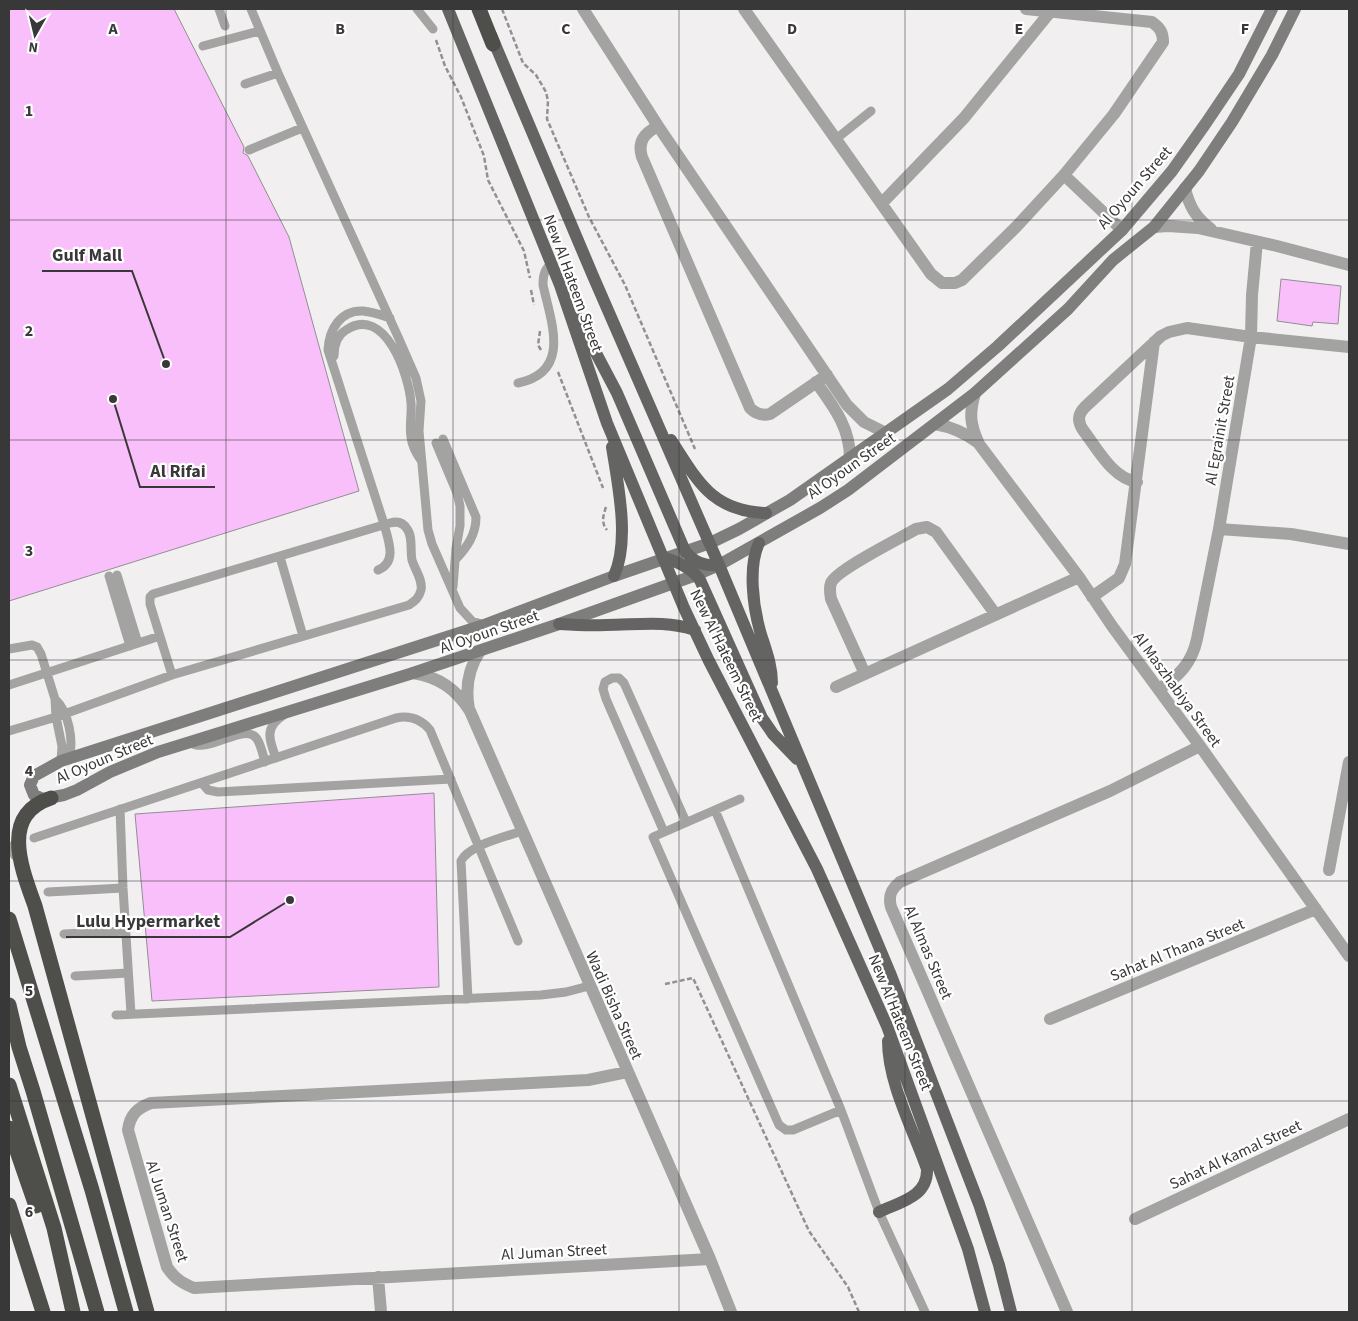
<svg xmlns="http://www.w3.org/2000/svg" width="1358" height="1321" viewBox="0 0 1358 1321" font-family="'Source Sans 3',sans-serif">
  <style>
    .building { fill: #f9bffa; stroke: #918f91 }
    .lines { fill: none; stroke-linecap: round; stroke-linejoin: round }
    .path { stroke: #929092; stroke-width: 2.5; stroke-dasharray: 5 2.5; stroke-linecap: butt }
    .lane { stroke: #a3a3a2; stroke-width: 9 }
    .street { stroke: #a3a3a2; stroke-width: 12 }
    .secondary { stroke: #7e7e7c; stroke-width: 12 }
    .primary { stroke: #646462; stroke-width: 12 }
    .highway { stroke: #4e4e4b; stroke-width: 15 }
    .grid { fill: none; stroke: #393839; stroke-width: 1; stroke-opacity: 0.55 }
    .labels { text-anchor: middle; stroke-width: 4.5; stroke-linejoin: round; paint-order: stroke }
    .street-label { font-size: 16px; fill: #393839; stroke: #fff }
    .grid-label { font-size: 16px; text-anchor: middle; font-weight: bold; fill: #393839; stroke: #fff; stroke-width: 4.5; stroke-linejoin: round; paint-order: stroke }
    .leader { fill: none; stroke: #393839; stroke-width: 2 }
    .callout-dot { fill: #393839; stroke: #fff; stroke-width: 2 }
    .callout-label { font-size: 18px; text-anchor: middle; font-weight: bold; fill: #393839; stroke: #fff; stroke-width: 4.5; stroke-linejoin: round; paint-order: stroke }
  </style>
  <rect width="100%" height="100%" fill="#f2eff1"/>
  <!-- building -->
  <path class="building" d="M9,9H174L244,147L243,153L248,156L289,237L359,491L9,601Z
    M1281,279L1341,286L1338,324L1313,322L1312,326L1277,321Z
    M434,793L439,987L152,1001L135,814Z"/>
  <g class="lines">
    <!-- path -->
    <path class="path" d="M502,9L523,63L536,75L546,92L548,101L547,119L589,217L625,285L695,449
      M436,40L445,66L461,97L484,156L488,180L524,251L530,278
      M531,290L534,305
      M540,331L538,345L541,350
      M558,372L603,488
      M606,507C603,516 601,523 607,530
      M665,984L693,978L809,1231L848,1287L859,1312"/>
    <!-- lane -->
    <path class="lane" d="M219,9L225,26
      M251,9L278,73L399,339L416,378L421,401L419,431L428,530L432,544L460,608L472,621L484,625
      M417,9L433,29
      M203,46L259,31
      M245,84L278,73
      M836,139L871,111
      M249,150L302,128
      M334,356C334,346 336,336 346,330C385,304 409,375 411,403C412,414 409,426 411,437C412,447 417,454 422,462
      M518,383C572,372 551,322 543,285C543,276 544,270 551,264
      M443,439L476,517C476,535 467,547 456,559
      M436,443L457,493L460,506V526L456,548L453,587
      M280,557L303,636
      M378,570C398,562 388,540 384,524L328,350C329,330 340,310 363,311C373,312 381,315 390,318
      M117,575L138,643
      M109,576L130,646
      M9,649L32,645L37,647L41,654L55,699L56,717L62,746L61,761
      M9,685L160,636
      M55,699C69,712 74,741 69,759
      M9,731L56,717L172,675L409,605C415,601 419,598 421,590C423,580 415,570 412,560C410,551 413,536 407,529C403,522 397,521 390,523L153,594L150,597V604L172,675
      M191,743C210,754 245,721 257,739C261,745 263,755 265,762
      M276,758C269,740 264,727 284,715
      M202,783L208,790L218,792L451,779
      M740,799L653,837L779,1125L786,1130H793L841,1110
      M120,809L123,888L131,1014
      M715,810L841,1110L879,1212L925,1312
      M664,832L606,699L603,689L605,682L612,678H619L624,683L686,822
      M34,838L396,718C410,715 421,719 430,730L518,941
      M9,846L15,856
      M48,892L123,888
      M64,934L126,931
      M75,976L128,973
      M468,999L461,861C469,845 505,837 522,831
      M116,1015L541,995L566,992L589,986"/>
    <!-- street -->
    <path class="street" d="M583,9L658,126L847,405L864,422L886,433
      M744,9L931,274L942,283H955L962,280L1017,226L1064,175L1114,114L1163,42C1163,32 1160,28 1152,22L1026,9
      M658,126C645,133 637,141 642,157L750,408C756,414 762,416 770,414L827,375
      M1064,175L1122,230
      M1185,188C1189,206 1196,218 1211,229
      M882,203L964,118L1051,11
      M1154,227L1168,226L1198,228L1277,246L1349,265
      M816,382C833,406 850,427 850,458
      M975,393C969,414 970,424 979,444L1079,577L1112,626L1200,746L1349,956
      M935,424C952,427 964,432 977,442
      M1137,482C1112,478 1097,448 1083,430C1077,421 1078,414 1085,407L1161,336L1169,332L1187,328L1251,337L1349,347
      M1219,529L1291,534L1349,544
      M1092,597L1119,578L1125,564L1154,342
      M413,673C439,677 456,689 470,711L710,1259L731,1312
      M865,674L831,599C830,593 829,588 831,583C836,570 901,538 916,529L927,527L936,532L996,615
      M836,687L1079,577
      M1159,689C1179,676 1192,663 1197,639L1219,529L1251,337L1252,295L1257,242
      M469,709C465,688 468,669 480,651
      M1329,870L1349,762
      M1050,1019L1316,909
      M627,1072L588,1080L151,1103C137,1108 130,1115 128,1130L167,1267C174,1278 182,1283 194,1288L710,1259
      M1135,1219L1349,1119
      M378,1277L381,1312
      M1067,1312L891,907C888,896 891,889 900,882L1110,791L1200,746"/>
    <!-- secondary -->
    <path class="secondary" d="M1272,9L1239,74L1206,123L1172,171L1122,230L998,346L948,389L790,500L739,529L710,543L614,576L484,625L61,761L34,776L30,785L34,795L43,799L64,795L77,790L110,772L158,752L413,673L559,624L696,575L719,565L820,508L848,490L975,393L1068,309L1113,260L1154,227L1199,171L1232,122L1272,55L1295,9"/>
    <!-- primary -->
    <path class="primary" d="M448,9L560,285L607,423L684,608L709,661L817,869L887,1026L955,1213L968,1249L985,1312
      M491,35L593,276L719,565L890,973L979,1204L999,1265L1011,1312
      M577,317L617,393L685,551C695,563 704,566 719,565
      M671,440C698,481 711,511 766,513
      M612,447C618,485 630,541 614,576
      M759,543C748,566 753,606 760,631C765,648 772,664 772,683
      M665,558C678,562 692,568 700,580L762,718L773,734L797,759
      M559,624C574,625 590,626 606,625C637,625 665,620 695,630
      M879,1212C900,1202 928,1197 927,1169C913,1129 888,1083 888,1041"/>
    <!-- highway -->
    <path class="highway" d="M479,9L493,44
      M51,798C0,815 21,867 35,906L147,1312
      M9,919L92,1190L126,1312
      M9,1005L19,1047L33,1091L97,1312
      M9,1085L54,1228L73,1312
      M9,1128L36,1206
      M9,1205L43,1312"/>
  </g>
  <!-- grid -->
  <path class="grid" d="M226,9V1312M453,9V1312M679,9V1312M905,9V1312M1132,9V1312M9,220H1349M9,440H1349M9,660H1349M9,881H1349M9,1101H1349"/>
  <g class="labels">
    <!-- street labels -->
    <g class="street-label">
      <text transform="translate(1134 187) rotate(-49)" y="6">Al Oyoun Street</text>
      <text transform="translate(574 283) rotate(70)" y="6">New Al Hateem Street</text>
      <text transform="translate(1219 430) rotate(-80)" y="6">Al Egrainit Street</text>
      <text transform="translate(851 465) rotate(-35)" y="6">Al Oyoun Street</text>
      <text transform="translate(489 631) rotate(-19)" y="6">Al Oyoun Street</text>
      <text transform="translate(727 655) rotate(64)" y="6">New Al Hateem Street</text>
      <text transform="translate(1178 689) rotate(54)" y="6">Al Maszhabiya Street</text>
      <text transform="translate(104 758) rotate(-23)" y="6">Al Oyoun Street</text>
      <text transform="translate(1177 949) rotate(-22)" y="6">Sahat Al Thana Street</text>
      <text transform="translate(929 952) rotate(67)" y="6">Al Almas Street</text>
      <text transform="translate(615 1005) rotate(66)" y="6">Wadi Bisha Street</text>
      <text transform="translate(901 1022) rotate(68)" y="6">New Al Hateem Street</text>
      <text transform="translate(1235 1154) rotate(-25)" y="6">Sahat Al Kamal Street</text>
      <text transform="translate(168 1211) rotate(72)" y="6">Al Juman Street</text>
      <text transform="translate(554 1251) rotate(-3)" y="6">Al Juman Street</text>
    </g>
  </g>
  <g class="grid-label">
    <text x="113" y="34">A</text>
    <text x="340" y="34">B</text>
    <text x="566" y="34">C</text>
    <text x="792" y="34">D</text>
    <text x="1019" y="34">E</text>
    <text x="1245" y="34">F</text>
    <text x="29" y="116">1</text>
    <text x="29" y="336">2</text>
    <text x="29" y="556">3</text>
    <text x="29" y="776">4</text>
    <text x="29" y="996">5</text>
    <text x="29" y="1217">6</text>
  </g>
  <!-- callouts -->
  <path class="leader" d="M166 364L132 271H42M113 399L140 487H215M290 900L230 937H66"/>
  <g class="callout-dot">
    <circle cx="166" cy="364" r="5"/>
    <circle cx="113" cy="399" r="5"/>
    <circle cx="290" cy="900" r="5"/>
  </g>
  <g class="callout-label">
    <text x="87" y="261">Gulf Mall</text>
    <text x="178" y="477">Al Rifai</text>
    <text x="148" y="927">Lulu Hypermarket</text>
  </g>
  <!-- border -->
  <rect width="1358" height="1321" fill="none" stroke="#393839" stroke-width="20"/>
  <!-- north arrow -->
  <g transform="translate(35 35) rotate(188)" stroke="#ffffff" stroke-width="4" paint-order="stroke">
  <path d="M0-4L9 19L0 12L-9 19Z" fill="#393839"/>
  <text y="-8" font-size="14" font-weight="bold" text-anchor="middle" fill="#393839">N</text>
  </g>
</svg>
